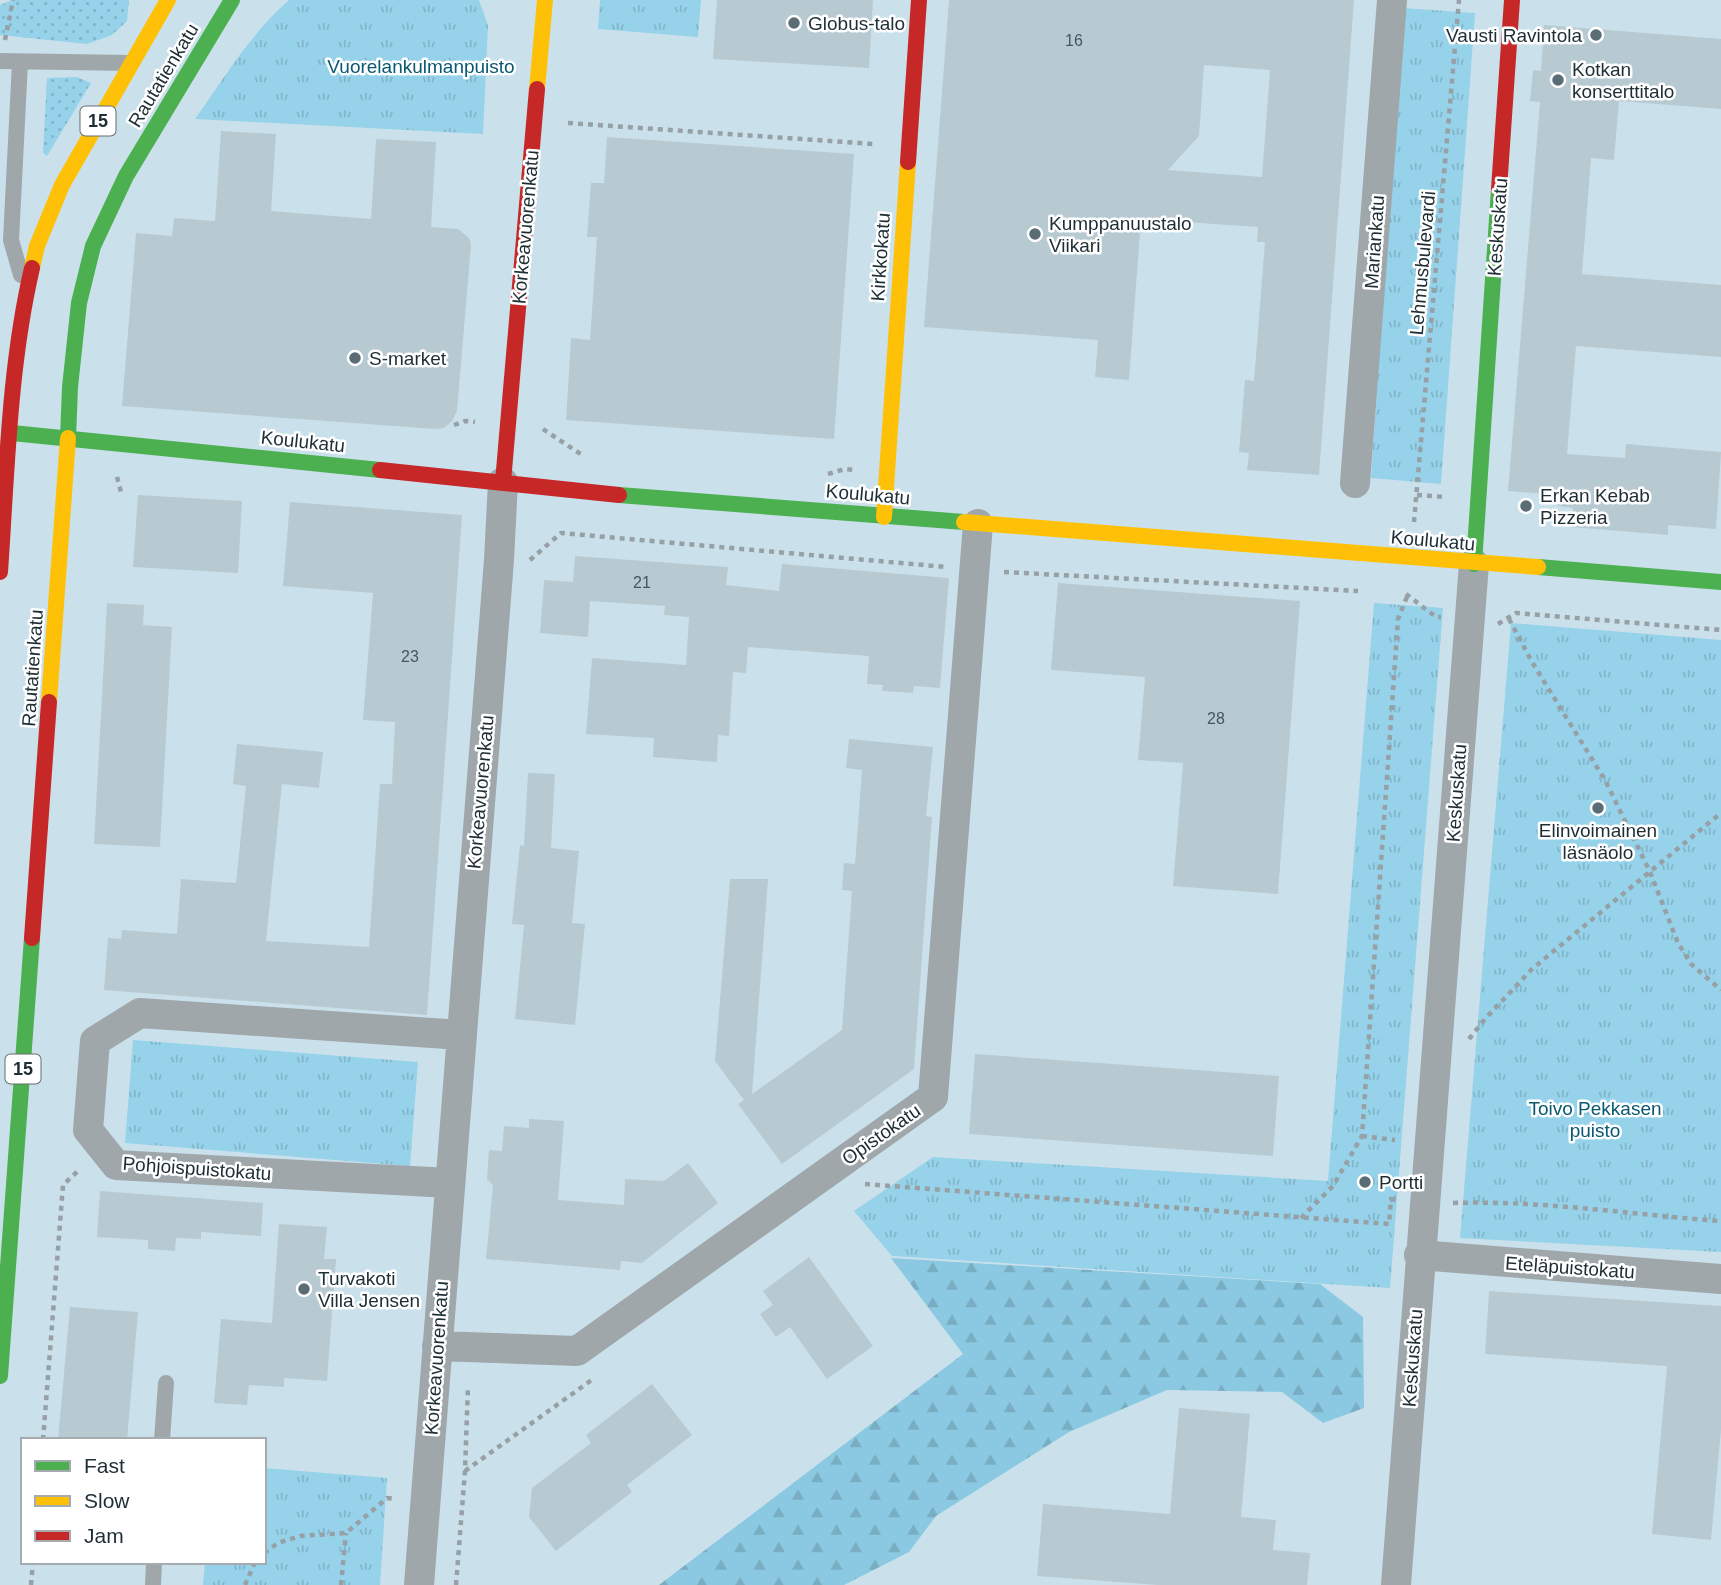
<svg xmlns="http://www.w3.org/2000/svg" width="1721" height="1585" viewBox="0 0 1721 1585" font-family="Arial,sans-serif">
  <style>
    .grass { fill: url(#grass-dots) }
    .forest { fill: url(#forest-firs) }
    .park { fill: url(#park-tufts) }
    .building { fill: #b8cad1; fill-rule: evenodd }
    .lines { fill: none; stroke-linecap: round; stroke-linejoin: round }
    .path { stroke: #96a0a5; stroke-width: 4.5; stroke-dasharray: 5 5; stroke-linecap: butt }
    .lane { stroke: #9fa7ab; stroke-width: 16 }
    .street { stroke: #9fa7ab; stroke-width: 30 }
    .fast { stroke: #4caf50; stroke-width: 16 }
    .slow { stroke: #ffc107; stroke-width: 16 }
    .jam { stroke: #c62828; stroke-width: 16 }
    .poi-dot { fill: #5a6d75; stroke: #fff; stroke-width: 2.5 }
    .labels { text-anchor: middle; stroke-width: 5; stroke-linejoin: round; paint-order: stroke }
    .number-label { font-size: 16px; fill: #46565e }
    .shield { fill: #fff; stroke: #626d72; stroke-width: 2 }
    .shield-label { font-size: 18px; font-weight: bold; fill: #1e2e35 }
    .poi-label { font-size: 19px; fill: #1e2e35; stroke: #fff; text-anchor: start }
    .park-label { font-size: 19px; fill: #085971; stroke: #fff }
    .street-label { font-size: 19px; fill: #1e2e35; stroke: #fff }
  </style>
  <defs>
    <pattern id="grass-dots" width="8" height="8" patternUnits="userSpaceOnUse" patternTransform="scale(1.75)"><rect width="8" height="8" fill="#96d2ea"/><path d="M2 2h.1M6 6h.1" fill="none" stroke="#81b5c9" stroke-width="1.8" stroke-linecap="round"/></pattern>
    <pattern id="forest-firs" width="22" height="20" patternUnits="userSpaceOnUse" patternTransform="scale(1.75)"><rect width="22" height="20" fill="#8bc9e2"/><path d="M5 1l3.5 6h-7zM16 11l3.5 6h-7z" fill="#78adc2"/></pattern>
    <pattern id="park-tufts" width="24" height="20" patternUnits="userSpaceOnUse" patternTransform="scale(1.75)"><rect width="24" height="20" fill="#96d2ea"/><path d="M3 7l-1-3M5 7V3M7 7l1-3M15 17l-1-3M17 17v-4M19 17l1-3" fill="none" stroke="#81b5c9"/></pattern>
  </defs>
  <rect width="100%" height="100%" fill="#cae1ec"/>
  <!-- grass -->
  <path class="grass" d="M12,0H129L127,21L112,35L87,44L0,35V5Z
    M77,77L91,83L47,156L43,153L47,78Z"/>
  <!-- forest -->
  <path class="forest" d="M891,1258L1320,1284L1363,1317L1364,1408L1323,1423L1282,1392L1167,1390L1069,1432L936,1516L909,1552L844,1585H659L963,1354Z"/>
  <!-- park -->
  <path class="park" d="M289,0H479L488,25L483,134L195,119C224,78 251,33 289,0Z
    M600,0H701L698,37L598,29Z
    M1403,8L1475,13L1441,484L1371,478Z
    M1374,603L1443,608L1390,1288L892,1256L854,1211L933,1157L1328,1181Z
    M1511,623L1721,640V1252L1460,1238Z
    M133,1040L418,1062L410,1166L125,1143Z
    M264,1468L387,1478L380,1585H203L205,1562H264Z"/>
  <!-- building -->
  <path class="building" d="M717,0H873L869,68L713,59Z
    M949,0H1354L1319,475L1247,470L1249,453L1239,452L1245,380L1254,381L1265,242H1257L1258,227L1141,219L1129,380L1095,377L1098,340L924,327ZM1204,65L1270,70L1262,177L1168,170L1199,136Z
    M1544,25L1721,39V109L1619,101L1614,160L1591,158L1582,274L1721,285V357L1576,346L1567,454L1625,458L1626,444L1721,452L1716,529L1668,525V535L1571,527L1573,508L1558,506L1560,495L1508,491L1540,102L1530,101L1533,70L1541,71Z
    M221,131L276,134L271,211L371,219L376,139L436,142L431,227L458,229L469,238L471,245L457,411L452,421L444,428L435,429L122,406L136,233L172,236L174,218L215,221Z
    M607,137L854,154L834,439L566,420L571,338L590,340L597,237H587L591,183H604Z
    M138,495L242,501L238,573L133,567Z
    M290,502L462,515L427,1015L104,990L108,938L121,939L122,930L177,934L181,879L236,883L246,786L233,784L237,744L323,752L319,788L282,784L266,941L369,947L380,784H392L395,722L363,720L373,593L283,586Z
    M575,556L728,567L726,585L779,591L782,564L949,578L940,688L914,686L913,693L882,691L883,685L867,684L869,656L748,647L746,673L733,672L729,736L718,735L717,762L653,757L654,738L586,734L592,658L686,665L689,617L664,615L665,606L590,601L588,637L540,633L544,580L573,582Z
    M1058,583L1300,601L1278,894L1173,886L1183,763L1138,760L1145,677L1051,670Z
    M107,603L144,605L143,625L172,627L160,847L94,844Z
    M849,739L933,747L926,816L932,817L914,1069L782,1164L738,1104L744,1100L715,1061L730,879H768L752,1094L842,1030L852,891L842,890L844,863L855,864L862,770L846,768Z
    M528,773L555,774L551,848L579,851L572,923L585,924L575,1025L515,1019L524,925L512,924L520,845L524,846Z
    M975,1054L1279,1076L1273,1156L969,1134Z
    M529,1119L564,1121L558,1200L624,1205L625,1179L664,1181L688,1163L718,1203L642,1263L621,1261L620,1270L486,1259L493,1185L487,1179L489,1150L502,1151L504,1126L529,1128Z
    M100,1191L263,1203L261,1236L201,1232V1239L176,1238L175,1251L148,1249V1240L97,1237Z
    M279,1224L327,1227L324,1259H336L327,1381L284,1378V1387L249,1385L247,1405L214,1403L221,1319L272,1323Z
    M809,1257L873,1346L827,1379L790,1327L776,1337L760,1314L773,1305L763,1291Z
    M1489,1291L1721,1306V1430L1711,1540L1652,1534L1667,1366L1485,1354Z
    M70,1307L138,1312L127,1440H58Z
    M652,1384L692,1435L627,1485L632,1492L556,1551L529,1517L532,1488L591,1443L586,1435Z
    M1179,1408L1250,1414L1241,1517L1276,1520L1273,1550L1310,1553L1307,1585H1158L1037,1576L1043,1504L1170,1514Z"/>
  <g class="lines">
    <!-- path -->
    <path class="path" d="M5,40L13,0
      M568,123L874,144
      M454,425L465,421L475,422
      M543,429L582,455
      M828,474L845,469L854,470
      M117,477L122,496
      M1417,495L1446,497
      M1414,522L1459,0
      M530,560L561,533L946,567
      M1004,572L1358,591
      M1406,594L1436,617H1441
      M1509,619L1532,662L1605,780L1650,872L1678,943L1691,964L1721,990
      M1498,624L1516,613L1721,630
      M1469,1039L1485,1019L1532,969L1721,813
      M1362,1136L1395,1140
      M865,1184L1389,1224L1391,1199L1395,1200
      M1453,1203C1543,1200 1632,1215 1721,1221
      M1301,1218L1333,1186L1362,1136L1398,619L1408,594
      M43,1440L63,1185L80,1169
      M465,1471L593,1379
      M264,1553L278,1543L300,1536L346,1533L387,1498L396,1499
      M31,1585L33,1562
      M245,1585L255,1562
      M341,1585L346,1533
      M456,1585L465,1471L468,1386"/>
    <!-- lane -->
    <path class="lane" d="M0,61L131,63
      M20,62L11,240L21,275
      M162,1440L166,1383
      M153,1585L154,1562"/>
    <!-- street -->
    <path class="street" d="M1355,483L1392,0
      M450,1183L116,1165L88,1130L95,1041L140,1013L461,1035
      M1419,1255L1721,1279
      M437,1346L577,1351L933,1097L978,524
      M419,1585L499,560L503,482
      M1396,1585L1474,564"/>
    <!-- fast -->
    <path class="fast" d="M12,433L380,470
      M68,438L70,387L79,303L93,246L126,176L232,0
      M619,495L964,522
      M1474,564L1499,189
      M1538,567L1721,582
      M0,1376L32,938"/>
    <!-- slow -->
    <path class="slow" d="M537,89L545,0
      M32,268L37,246L62,185L168,0
      M884,517L908,162
      M964,522L1538,567
      M49,702L68,438"/>
    <!-- jam -->
    <path class="jam" d="M908,162L919,0
      M1499,189L1512,0
      M380,470L619,495
      M503,482L537,89
      M0,572C7,471 9,367 32,268
      M32,938L49,702"/>
  </g>
  <!-- markers -->
  <g class="poi-dot">
    <circle cx="794" cy="23" r="7"/>
    <circle cx="1596" cy="35" r="7"/>
    <circle cx="1558" cy="80" r="7"/>
    <circle cx="1035" cy="234" r="7"/>
    <circle cx="355" cy="358" r="7"/>
    <circle cx="1526" cy="506" r="7"/>
    <circle cx="1598" cy="808" r="7"/>
    <circle cx="1365" cy="1182" r="7"/>
    <circle cx="304" cy="1289" r="7"/>
  </g>
  <g class="labels">
    <!-- number labels -->
    <g class="number-label">
      <text x="1074" y="46">16</text>
      <text x="642" y="588">21</text>
      <text x="410" y="662">23</text>
      <text x="1216" y="724">28</text>
    </g>
    <!-- shield labels -->
    <g class="shield">
      <rect x="80.5" y="106.5" width="35" height="29" rx="5"/>
      <rect x="5.5" y="1054.5" width="35" height="29" rx="5"/>
    </g>
    <g class="shield-label">
      <text x="98" y="127">15</text>
      <text x="23" y="1075">15</text>
    </g>
    <!-- poi labels -->
    <g class="poi-label">
      <text x="808" y="30">Globus-talo</text>
      <text x="1582" y="42" text-anchor="end">Vausti Ravintola</text>
      <text x="1572" y="76">Kotkan<tspan x="1572" dy="22">konserttitalo</tspan></text>
      <text x="1049" y="230">Kumppanuustalo<tspan x="1049" dy="22">Viikari</tspan></text>
      <text x="369" y="365">S-market</text>
      <text x="1540" y="502">Erkan Kebab<tspan x="1540" dy="22">Pizzeria</tspan></text>
      <text x="1598" y="837" text-anchor="middle">Elinvoimainen<tspan x="1598" dy="22">läsnäolo</tspan></text>
      <text x="1379" y="1189">Portti</text>
      <text x="318" y="1285">Turvakoti<tspan x="318" dy="22">Villa Jensen</tspan></text>
    </g>
    <!-- park labels -->
    <g class="park-label">
      <text x="421" y="73">Vuorelankulmanpuisto</text>
      <text x="1595" y="1115">Toivo Pekkasen<tspan x="1595" dy="22">puisto</tspan></text>
    </g>
    <!-- street labels -->
    <g class="street-label">
      <text transform="translate(163 75) rotate(-59)" y="7">Rautatienkatu</text>
      <text transform="translate(525 227) rotate(-85)" y="7">Korkeavuorenkatu</text>
      <text transform="translate(1497 227) rotate(-86)" y="7">Keskuskatu</text>
      <text transform="translate(1374 242) rotate(-86)" y="7">Mariankatu</text>
      <text transform="translate(880 257) rotate(-86)" y="7">Kirkkokatu</text>
      <text transform="translate(1422 263) rotate(-85)" y="7">Lehmusbulevardi</text>
      <text transform="translate(303 441) rotate(6)" y="7">Koulukatu</text>
      <text transform="translate(868 494) rotate(5)" y="7">Koulukatu</text>
      <text transform="translate(1433 540) rotate(5)" y="7">Koulukatu</text>
      <text transform="translate(32 668) rotate(-86)" y="7">Rautatienkatu</text>
      <text transform="translate(480 792) rotate(-85)" y="7">Korkeavuorenkatu</text>
      <text transform="translate(1456 793) rotate(-86)" y="7">Keskuskatu</text>
      <text transform="translate(881 1134) rotate(-35)" y="7">Opistokatu</text>
      <text transform="translate(197 1168) rotate(4)" y="7">Pohjoispuistokatu</text>
      <text transform="translate(1570 1267) rotate(4)" y="7">Eteläpuistokatu</text>
      <text transform="translate(436 1358) rotate(-86)" y="7">Korkeavuorenkatu</text>
      <text transform="translate(1412 1358) rotate(-86)" y="7">Keskuskatu</text>
    </g>
  </g>
  <!-- legend -->
  <rect x="21" y="1438" width="245" height="126" fill="#ffffff" stroke="#a5abae" stroke-width="2"/>
  <rect x="35" y="1461" width="35" height="10" fill="#4caf50" stroke="#a5abae" stroke-width="2"/>
  <text x="84" y="1473" font-size="21" fill="#1e2e35">Fast</text>
  <rect x="35" y="1496" width="35" height="10" fill="#ffc107" stroke="#a5abae" stroke-width="2"/>
  <text x="84" y="1508" font-size="21" fill="#1e2e35">Slow</text>
  <rect x="35" y="1531" width="35" height="10" fill="#c62828" stroke="#a5abae" stroke-width="2"/>
  <text x="84" y="1543" font-size="21" fill="#1e2e35">Jam</text>
</svg>
